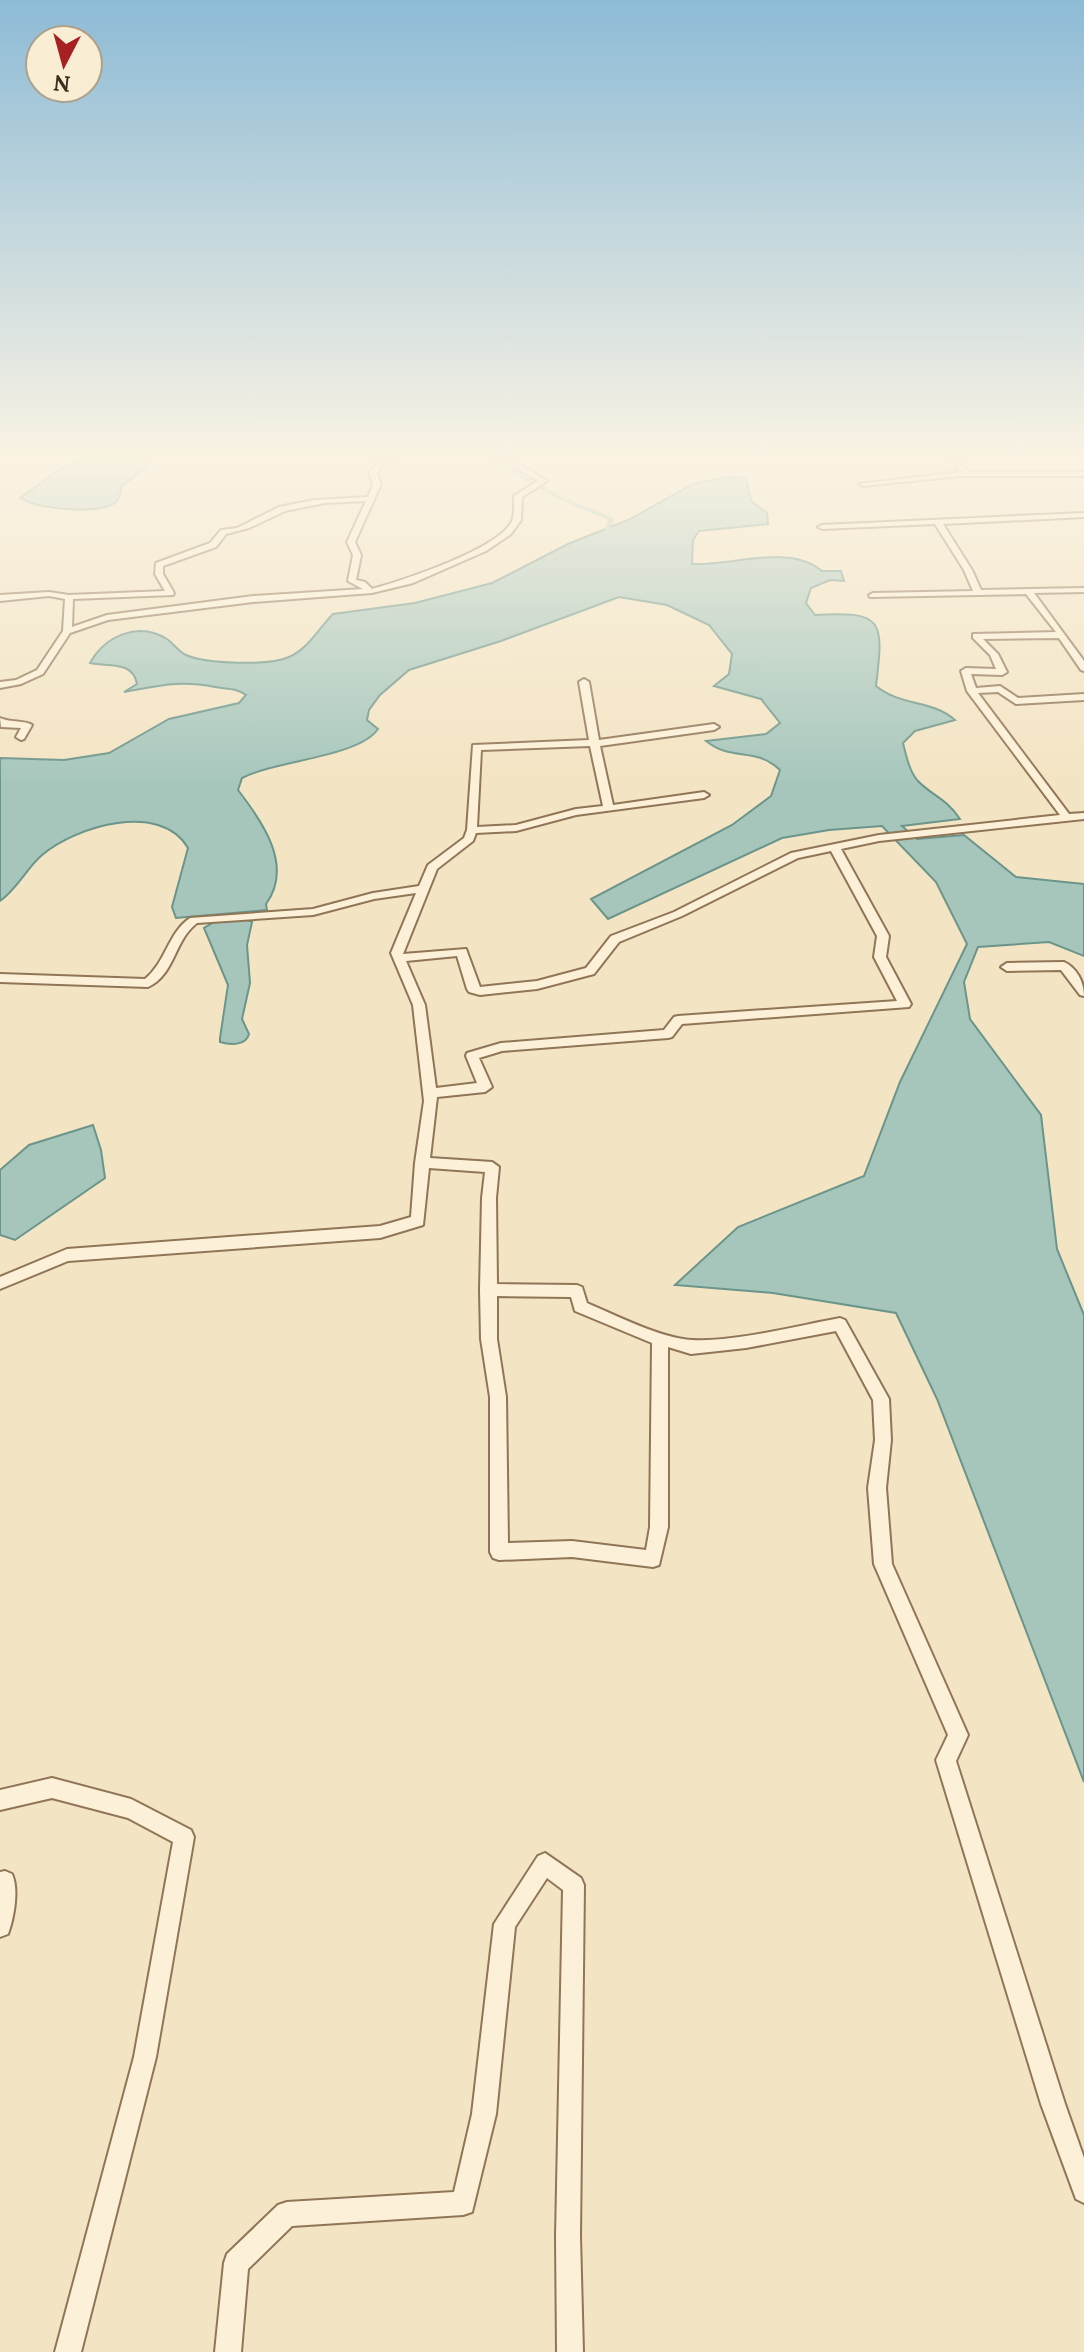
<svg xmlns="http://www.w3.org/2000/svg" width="1084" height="2352" viewBox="0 0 1084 2352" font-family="Lora,serif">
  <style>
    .water { fill: #a6c6bc; stroke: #6b958a; stroke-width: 2 }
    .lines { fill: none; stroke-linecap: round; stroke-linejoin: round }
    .canal { fill: #a6c6bc; fill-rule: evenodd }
    .street-casing { stroke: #907557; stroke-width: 4 }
    .street { fill: #fcf1d8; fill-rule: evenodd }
  </style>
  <rect width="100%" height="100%" fill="#f3e4c3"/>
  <!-- water -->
  <path class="water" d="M88,456H125L149,461L147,467L122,486C121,492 120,499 115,503C95,515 39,509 20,498L60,469Z
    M729,477L746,478L751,501L767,513L768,524L699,531L693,540L692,564C733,566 789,543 822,571H841L844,581L830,580L811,588L806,603L815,615C884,611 884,620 876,686C902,707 931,699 955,720L915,731L903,743C906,755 909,770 917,780C932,796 945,797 960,819L902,826L917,839L964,835L1016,877L1084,884V956L1049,942L978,947L964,982L970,1019L1041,1115L1057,1249L1084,1315V1782L937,1399L896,1313L773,1293L675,1285L738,1227L864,1176L900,1082L967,944L936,882L882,826L829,830L782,838L608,919L591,899L732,825L771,796L780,770C755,746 732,762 706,741L766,734L780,723L761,699L714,686L729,674L732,654L709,625L667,605L619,597L501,641L409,670L380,695L369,710L367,720L378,729C359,757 277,760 242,778L238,790C262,821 294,866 266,904L267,910L176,918L172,907L188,848C161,801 76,826 42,855C26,869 18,888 0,901V758L64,760L109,753L169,719L239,703L246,695C237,688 226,689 215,687C178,680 159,686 124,692L137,684C133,660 107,667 90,663C105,636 138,621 167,639C174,644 178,651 186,655C206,664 269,666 289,657C308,649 319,628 333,614L415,603L492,583L568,544L628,520L693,484Z
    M244,918L252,922L247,945L250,983L242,1019L249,1034C246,1046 230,1045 220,1042V1038L228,985L204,928L216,921Z
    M93,1125L101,1150L105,1178L15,1240L0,1235V1170L29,1145Z"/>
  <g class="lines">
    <!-- canal -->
    <path class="canal" d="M483,456H491L560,496L614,518L608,536L612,542L607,543L602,536L608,520L556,498Z"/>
    <defs>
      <path id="street" d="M389,456H397L381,466L377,473L381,484L355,542L361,555L356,580L365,582L372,589C401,581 500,549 512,521C515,514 514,503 514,496L538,481L498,456H506L547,481L522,497L521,520L511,534L486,551L413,583L372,593L253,602L108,620L70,633L43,674L21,684L0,688V682L16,680L37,670L63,631L65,599L49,596L0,601V595L49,592L69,595L165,591L155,574L156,563L210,543L221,530L237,528L279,507L314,500L368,497L373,484L369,473L377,464ZM366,501L347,542L353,555L348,581L363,589L253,596L107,615L72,627L73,599L173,595L174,593L163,574V566L216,547L226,534L249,528L285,511L325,503Z
        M948,456H955L962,467L970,472H1084V476H960L863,486L859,484L960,472Z
        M1084,513V517L943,524L972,570L981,590L1084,588V592L1034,593L1084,661V671L1081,670L1059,638L983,639L998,654L1007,672L1002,675L971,674L976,688L1000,686L1018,698L1084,694V700L1016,704L998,692L978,693L1069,814L1084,813V819L879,841L841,849L889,936L886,957L911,1004L909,1007L682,1024L672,1037L668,1038L502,1051L479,1058L492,1087L485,1092L437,1097L430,1158L492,1162L499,1167L496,1198L497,1284L577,1285L582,1287L587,1303C615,1315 663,1339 692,1340C736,1342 796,1326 840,1318L845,1320L889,1399L891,1440L886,1488L892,1564L968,1735L956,1761L1065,2104L1084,2158V2203L1076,2199L1041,2104L936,1760L948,1735L874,1564L868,1488L875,1440L873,1400L836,1331L746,1348L691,1354L668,1347V1527L659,1565L653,1567L572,1557L499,1560L493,1558L490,1552V1397L481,1339L480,1290L482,1198L485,1172L429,1168L423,1225L380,1238L68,1261L0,1289V1277L67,1249L380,1226L411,1217L415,1163L424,1101L413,1005L391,953L416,893L374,899L313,915L197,923C174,940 175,975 148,987L0,982V974L145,979C166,962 168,933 190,918L313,909L373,893L419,886L428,865L464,838L467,830L473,745L589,740L579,682L584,679L589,682L599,740L714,724L719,727L714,730L600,746L613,805L704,792L709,795L704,798L576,815L516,831L476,833L473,841L437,869L403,954L466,949L480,987L537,981L586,968L611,936L674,912L791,853L879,835L1060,815L967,691L961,671L966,668L996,669L990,655L973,638V634L1056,632L1026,594L870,597L869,595L873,593L973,591L964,570L935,524L822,529L818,527L822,525ZM590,746L603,806L576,809L516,825L477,827L481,750ZM831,851L877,936L874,957L897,1001L678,1016L674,1017L664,1030L501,1043L467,1053L466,1056L477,1083L436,1088L425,1005L406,961L457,956L467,989L469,992L480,995L537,989L594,974L619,942L682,916L798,858ZM497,1296L571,1297L575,1311L652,1343L650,1527L646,1550L572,1541L508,1543L506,1397L497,1339Z
        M0,718C11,723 25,720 32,725L24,739L21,740L16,737L21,728L1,727Z
        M1064,962C1077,968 1084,982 1084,996L1080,995L1061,970L1007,971L1001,967L1007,963Z
        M52,1778L131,1799L191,1830L194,1837L156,2057L81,2352H55L134,2057L173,1842L128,1818L52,1798L0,1810V1790Z
        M545,1853L581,1878L584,1885L580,2236L583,2352H557L556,2236L563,1890L547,1878L515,1927L496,2114L472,2212L463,2215L292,2226L248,2269L241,2352H215L224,2263L227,2254L278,2205L287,2202L454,2192L472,2114L494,1924L538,1856Z
        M5,1871L12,1874C19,1889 14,1918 8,1934L0,1937V1872Z"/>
    </defs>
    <!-- street casing -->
    <use href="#street" class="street-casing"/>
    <!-- street -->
    <use href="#street" class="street"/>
  </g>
  <!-- sky -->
  <linearGradient id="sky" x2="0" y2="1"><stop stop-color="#8dbbd6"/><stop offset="0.58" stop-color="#faf3e4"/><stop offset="1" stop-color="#faf3e4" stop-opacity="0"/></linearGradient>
  <rect width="1084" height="786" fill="url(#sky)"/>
  <!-- north arrow -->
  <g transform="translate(64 64) rotate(186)"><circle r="38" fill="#f9eed4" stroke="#aea18b" stroke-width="2"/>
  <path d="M0-6L14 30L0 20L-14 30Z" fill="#a72022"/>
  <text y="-12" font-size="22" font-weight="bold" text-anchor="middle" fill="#3e2d1d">N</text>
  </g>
</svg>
